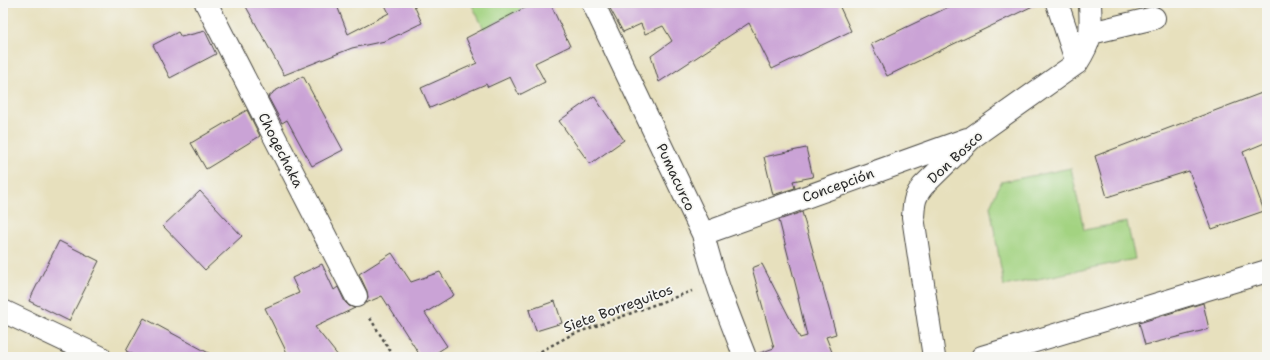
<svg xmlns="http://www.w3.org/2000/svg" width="1270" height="360" viewBox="0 0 1270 360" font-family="'Shantell Sans',sans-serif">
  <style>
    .green { fill: #a3d381; stroke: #677f56 }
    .building { fill: #caa3d6 }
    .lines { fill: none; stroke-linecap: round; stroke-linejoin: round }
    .minor-casing { stroke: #474641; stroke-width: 24 }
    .path { stroke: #474641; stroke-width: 2.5; stroke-dasharray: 3 3; stroke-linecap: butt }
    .minor { stroke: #fff; stroke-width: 22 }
    .labels { text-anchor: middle; stroke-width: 3.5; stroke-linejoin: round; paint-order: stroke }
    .street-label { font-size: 14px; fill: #2b2b2b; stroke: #f6f6f2 }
  </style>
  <rect width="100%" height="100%" fill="#f6f6f2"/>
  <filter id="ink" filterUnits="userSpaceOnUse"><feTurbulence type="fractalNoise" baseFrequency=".025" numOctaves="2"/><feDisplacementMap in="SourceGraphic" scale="8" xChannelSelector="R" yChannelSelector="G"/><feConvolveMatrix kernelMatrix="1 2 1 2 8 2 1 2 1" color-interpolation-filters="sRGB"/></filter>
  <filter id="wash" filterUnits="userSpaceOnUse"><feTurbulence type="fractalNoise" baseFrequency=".012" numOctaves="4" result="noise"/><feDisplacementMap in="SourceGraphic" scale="16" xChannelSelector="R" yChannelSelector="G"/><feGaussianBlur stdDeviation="0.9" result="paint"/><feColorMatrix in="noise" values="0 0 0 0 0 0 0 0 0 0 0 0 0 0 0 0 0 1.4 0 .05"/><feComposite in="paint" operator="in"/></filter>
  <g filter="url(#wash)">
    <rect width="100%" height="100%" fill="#e7e0bd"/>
    <!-- green -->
    <path class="green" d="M471,3H534L484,29Z
      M1071,168L1084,230L1127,222L1135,259L1004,286L990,206L1001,182Z"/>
    <g id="blocks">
      <!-- building -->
      <path class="building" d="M244,3H336L348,34L389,13L384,3H413L422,23L385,41L352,48L284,75Z
        M534,3H550L570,46L535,63L545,82L519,95L510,77L488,87L486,84L430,108L421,88L477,63L466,38Z
        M607,3H838L851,31L772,69L749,23L659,82L651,56L672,41L663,26L645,34L641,24L623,32Z
        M957,3H1039L887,76L871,44Z
        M205,31L216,54L170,78L153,45L178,32L181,37Z
        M303,76L343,150L312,166L287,120L282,123L268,97L273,93V92Z
        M1267,91V142L1243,152L1264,211L1212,229L1189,171L1107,197L1095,156Z
        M594,96L624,140L590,164L559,121Z
        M247,110L260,136L206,169L191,143Z
        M806,148L813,177L793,181L795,188L773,195L764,157Z
        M200,191L242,236L205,270L163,226Z
        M802,212L836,334L826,337L834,357H757V354L774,348L752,268L762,264L800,338L807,336L798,298H799L779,220Z
        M59,241L99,261L69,321L29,301Z
        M392,253L411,282L440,272L454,295L425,313L447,346L430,357H421L382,296L366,303L368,297L367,291L359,274Z
        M322,264L334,290L338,287L345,302L349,306L355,308L315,327L339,357H289L265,308L299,293L292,278Z
        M555,301L562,323L536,331L529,310Z
        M1203,303L1209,329L1145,345L1139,323Z
        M144,318L216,357H138L126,351Z"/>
    </g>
  </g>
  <g filter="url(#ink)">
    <use href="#blocks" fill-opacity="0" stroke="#474641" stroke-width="1"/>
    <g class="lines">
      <defs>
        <path id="minor" d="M206,3L356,296
          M593,3L703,234C713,277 729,316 745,357
          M1057,3L1077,63
          M1091,33L1154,18
          M703,234L967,139
          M3,311L100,357
          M934,357L913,217C914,203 914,197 923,186L974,136L1077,63C1093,38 1091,32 1090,3
          M982,357L1267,271"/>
      </defs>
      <!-- minor casing -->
      <use href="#minor" class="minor-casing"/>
      <!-- path -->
      <path class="path" d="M370,318L394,357
        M530,357L571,335L692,291"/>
      <!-- minor -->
      <use href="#minor" class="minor"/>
    </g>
  </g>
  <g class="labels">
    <!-- street labels -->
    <g class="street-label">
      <text transform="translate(281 150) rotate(63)" y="5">Choqechaka</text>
      <text transform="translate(955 157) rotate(-43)" y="5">Don Bosco</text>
      <text transform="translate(676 177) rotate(65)" y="5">Pumacurco</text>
      <text transform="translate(838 185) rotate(-20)" y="5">Concepción</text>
      <text transform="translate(618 308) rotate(-20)" y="5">Siete Borreguitos</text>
    </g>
  </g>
  <!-- margin -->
  <rect width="1270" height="360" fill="none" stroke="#f6f6f2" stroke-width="16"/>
</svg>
